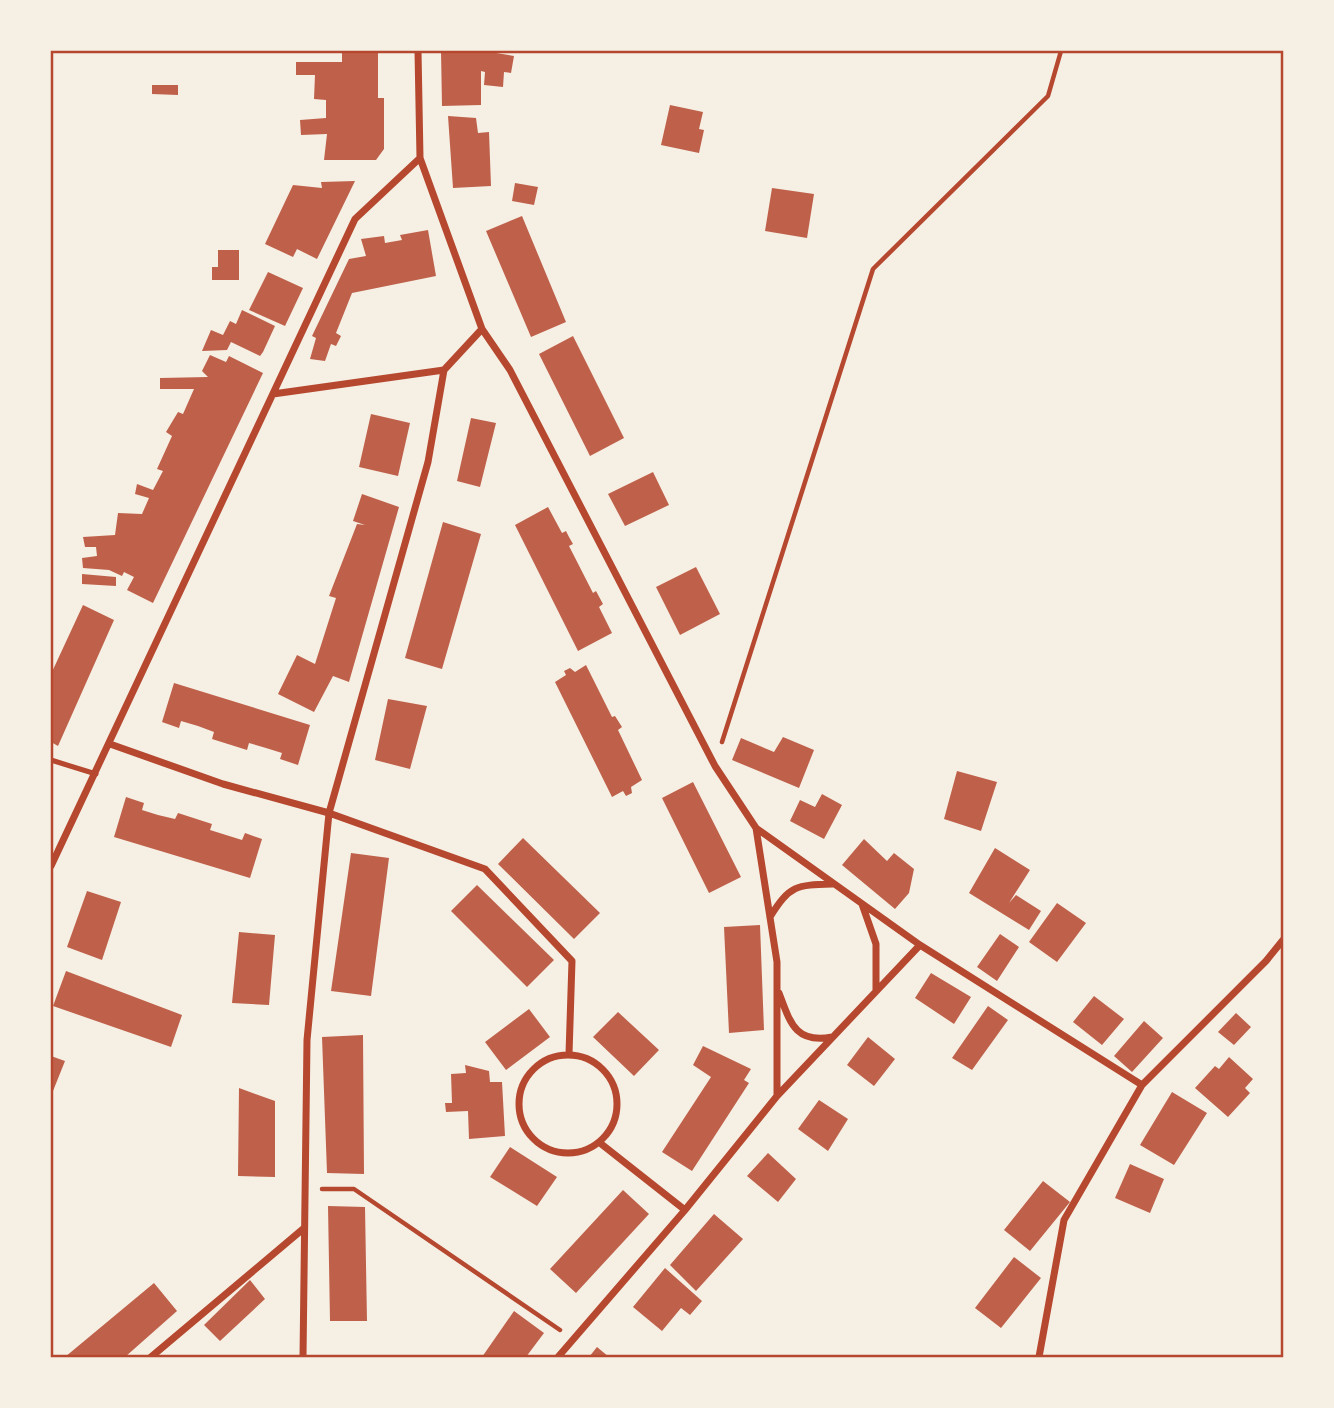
<svg xmlns="http://www.w3.org/2000/svg" width="1334" height="1408" viewBox="0 0 1334 1408" font-family="'PT Sans',sans-serif">
  <style>
    .building { fill: #bf614a }
    .lines { fill: none; stroke-linecap: round; stroke-linejoin: round }
    .path { stroke: #b5482f; stroke-width: 4.5 }
    .service { stroke: #b5482f; stroke-width: 5 }
    .minor { stroke: #b5482f; stroke-width: 7 }
    .neatline { fill: none; stroke: #b5482f; stroke-width: 2.5 }
  </style>
  <rect width="100%" height="100%" fill="#f6efe4"/>
  <!-- building -->
  <path class="building" d="M342,51H378V98H384V149L376,160H324L327,134L301,135L300,120L326,118V100L314,99L315,75H296V62H342Z
    M441,51H484L514,56L511,73L504,72L503,87L484,85L485,72L481,71V105L442,106Z
    M152,85H178V95L152,94Z
    M670,105L703,112L699,129L704,130L699,153L661,145Z
    M448,116L476,118L478,133L489,132L491,186L453,188Z
    M355,181L317,259L297,249L293,257L265,244L293,185L322,188L321,182Z
    M515,183L538,187L534,205L512,201Z
    M772,188L814,194L807,238L765,231Z
    M522,216L566,322L531,337L486,231Z
    M428,230L436,276L352,293L336,333L341,336L336,346L331,344L325,361L310,359L316,338L312,336L349,259L366,256L361,239L384,236L385,243L402,240L400,235Z
    M218,250H239V280H212V267H218Z
    M268,272L303,288L285,326L249,310Z
    M242,310L275,326L263,352L260,356L231,342L227,350L202,351L211,330L223,335L230,321L236,324Z
    M573,336L624,438L590,456L539,354Z
    M210,355L226,362L229,356L263,373L153,603L127,590L134,577L124,572L122,576L109,570L83,568L82,558L97,556L96,547H85L83,537L115,535L118,513L142,514L149,498L135,494L137,484L153,490L163,471L157,469L172,436L166,432L178,412L183,414L194,389H160V378L208,377L202,371Z
    M371,414L410,423L398,476L359,467Z
    M471,418L496,423L480,487L457,481Z
    M653,472L669,505L625,526L608,494Z
    M362,494L399,507L349,682L333,676L314,712L278,694L297,655L315,664L336,598L329,596L357,524L365,525L353,521Z
    M548,507L562,533L566,531L569,537L573,544L569,546L593,593L596,591L603,604L599,607L612,633L578,651L515,525Z
    M443,522L481,534L442,669L405,658Z
    M696,567L720,614L680,635L656,587Z
    M82,574L116,577V586L82,584Z
    M83,605L114,620L58,746L51,742V674Z
    M586,665L612,717L615,716L622,727L618,730L642,780L631,787L632,793L626,796L623,791L612,797L555,682L566,675L564,671L570,668L575,672Z
    M174,683L310,725L298,765L280,759L282,753L266,748L249,743L247,750L212,739L214,732L198,726L181,721L179,728L162,722Z
    M388,699L427,706L410,769L375,760Z
    M783,737L814,750L799,788L732,760L741,738L774,752Z
    M957,771L997,782L981,831L944,819Z
    M693,782L741,877L709,893L662,798Z
    M822,794L842,805L824,839L790,821L800,800L815,807Z
    M126,797L144,803L142,810L158,815L175,819L178,813L212,824L210,830L242,840L245,833L262,839L250,878L114,837Z
    M523,838L600,913L574,939L498,864Z
    M864,839L887,861L894,853L914,869L909,893L895,909L842,865Z
    M995,848L1030,870L1009,903L1016,895L1041,911L1029,930L969,893Z
    M351,853L389,858L371,996L331,991Z
    M477,885L554,960L527,987L451,911Z
    M87,891L121,902L102,960L67,947Z
    M1057,903L1086,923L1057,962L1029,942Z
    M760,925L764,1030L729,1033L724,927Z
    M239,932L275,935L269,1005L232,1003Z
    M1000,934L1019,947L997,981L977,967Z
    M66,971L182,1015L171,1047L53,1006Z
    M931,973L971,997L954,1024L915,998Z
    M1094,996L1124,1019L1102,1045L1073,1022Z
    M988,1006L1008,1020L972,1070L952,1058Z
    M529,1009L550,1037L506,1070L485,1042Z
    M618,1012L659,1050L634,1076L593,1037Z
    M1236,1013L1251,1027L1234,1045L1218,1032Z
    M1144,1021L1163,1038L1132,1072L1114,1056Z
    M363,1035L364,1174L327,1173L322,1037Z
    M868,1037L895,1059L874,1086L847,1065Z
    M703,1046L751,1069L744,1080L749,1083L692,1171L662,1152L711,1077L693,1065Z
    M51,1056L65,1061L51,1096Z
    M1229,1057L1253,1079L1245,1088L1250,1093L1228,1117L1195,1088L1215,1066L1219,1069Z
    M465,1065L489,1071L490,1082H502L505,1136L469,1139L468,1111L446,1112L445,1103H452L451,1074L466,1073Z
    M239,1088L275,1101V1177L238,1176Z
    M1172,1092L1207,1113L1174,1165L1140,1145Z
    M819,1100L848,1119L828,1151L798,1129Z
    M510,1147L557,1177L537,1206L490,1177Z
    M768,1153L796,1179L778,1202L747,1176Z
    M1130,1164L1164,1179L1150,1213L1115,1198Z
    M1043,1181L1070,1202L1030,1251L1004,1230Z
    M623,1190L649,1214L576,1293L550,1269Z
    M328,1206L365,1207L367,1321H330Z
    M714,1214L743,1239L696,1291L670,1265Z
    M1014,1257L1041,1278L1001,1328L975,1308Z
    M665,1268L702,1301L690,1315L681,1308L662,1331L633,1307Z
    M250,1280L265,1299L220,1341L204,1325Z
    M154,1283L177,1311L125,1357H65Z
    M514,1311L544,1333L526,1357H482Z
    M597,1347L609,1357H589Z"/>
  <g class="lines">
    <!-- path -->
    <path class="path" d="M722,742L873,269L1048,96L1061,51
      M322,1189H354L560,1330"/>
    <!-- service -->
    <path class="service" d="M51,760L96,774"/>
    <!-- minor -->
    <path class="minor" d="M418,51L420,158L482,329L510,370L715,766L756,828L920,945L1142,1085
      M273,394L444,370
      M110,744L223,784L329,813L485,869L572,961L569,1054
      M756,828L777,962V1095
      M51,866L355,219L420,158
      M862,904L876,944V990
      M770,917C790,885 796,885 833,884
      M779,993C790,1022 795,1044 832,1037
      M519 1104a49 49 0 1 1 98 0a49 49 0 1 1-98 0Z
      M600,1143L685,1210
      M151,1357L303,1229
      M303,1357L307,1040L329,813L428,462L444,370L482,329
      M558,1357L685,1210L777,1096L920,945
      M1039,1357L1064,1220L1142,1085L1266,961L1283,940"/>
  </g>
  <!-- border -->
  <rect width="1334" height="1408" fill="none" stroke="#f6efe4" stroke-width="105"/>
  <rect x="52" y="52" width="1230" height="1304" class="neatline"/>
</svg>
